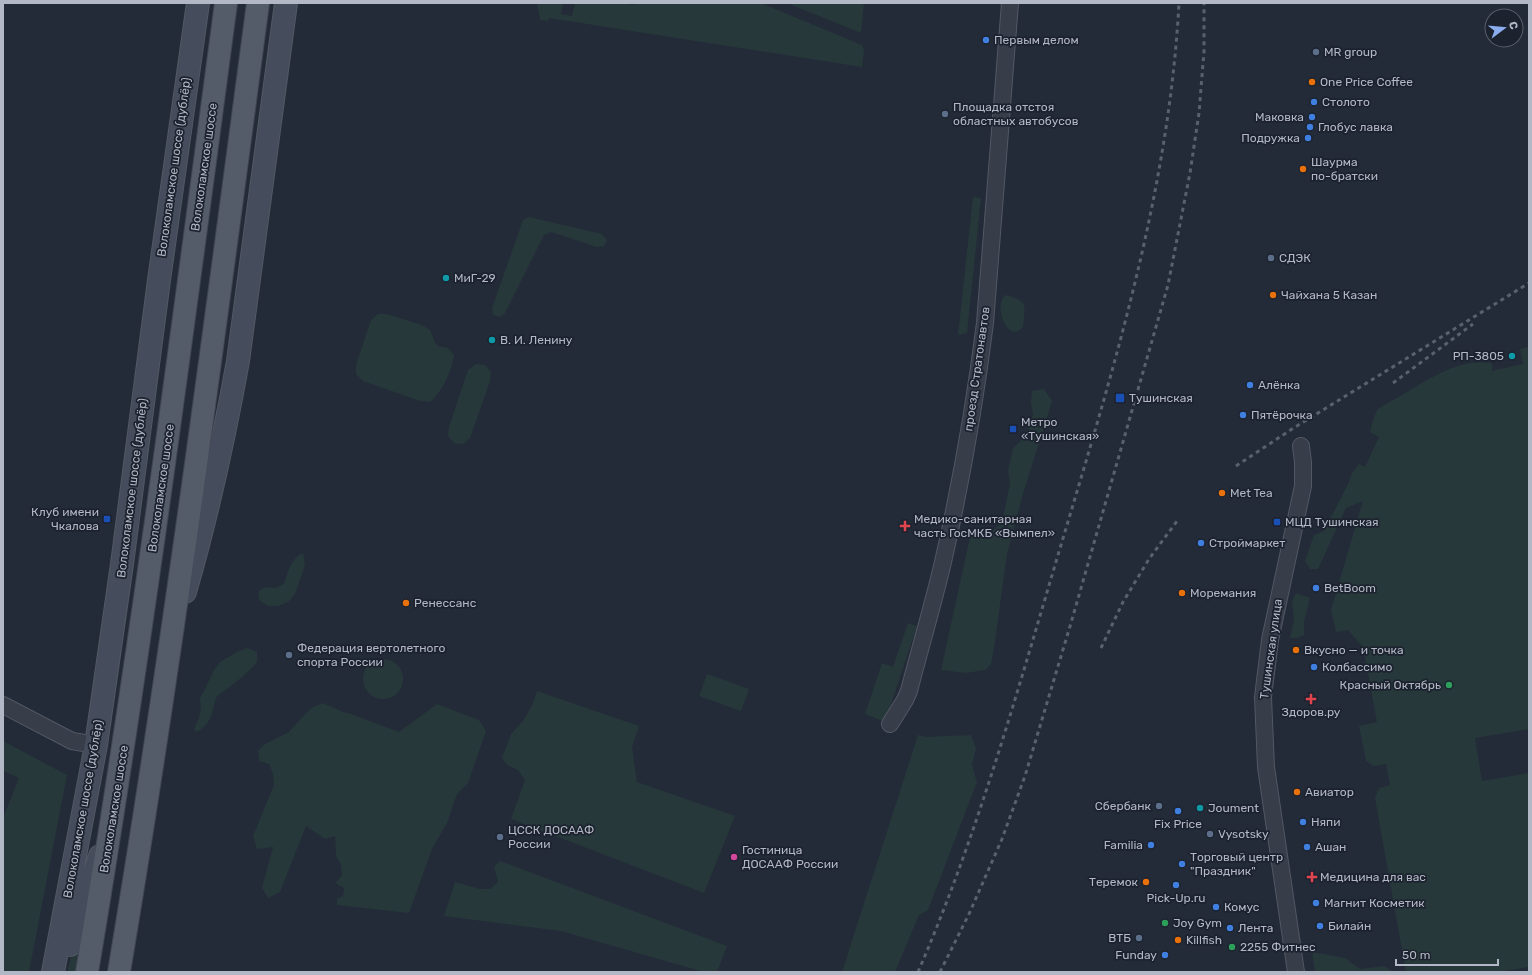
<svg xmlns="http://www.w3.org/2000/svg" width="1532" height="975" viewBox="0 0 1532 975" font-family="Rubik,sans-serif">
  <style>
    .green { fill: #26383a }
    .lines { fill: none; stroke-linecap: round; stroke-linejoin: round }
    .street-casing { stroke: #525864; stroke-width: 18 }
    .secondary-casing { stroke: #525864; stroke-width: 24 }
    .primary-casing { stroke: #404652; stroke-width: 24 }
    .street { stroke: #373d49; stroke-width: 16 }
    .secondary { stroke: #454c5c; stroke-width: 22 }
    .primary { stroke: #555c69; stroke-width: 22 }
    .rail { stroke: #596170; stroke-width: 3; stroke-dasharray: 4 4; stroke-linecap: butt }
    .shop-dot { fill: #3f7fe0; stroke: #1c222e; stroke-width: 1.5 }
    .service-dot { fill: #5c6f8a; stroke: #1c222e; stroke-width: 1.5 }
    .food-dot { fill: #e8710a; stroke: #1c222e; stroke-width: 1.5 }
    .culture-dot { fill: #0f9aa8; stroke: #1c222e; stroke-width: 1.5 }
    .transit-dot { fill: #1a4fb4; stroke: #1c222e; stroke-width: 1.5 }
    .health-dot { fill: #e0444e; stroke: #1c222e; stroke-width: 1.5 }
    .leisure-dot { fill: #2e9e5b; stroke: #1c222e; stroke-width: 1.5 }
    .hotel-dot { fill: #d1479c; stroke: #1c222e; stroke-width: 1.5 }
    .labels { text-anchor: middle; stroke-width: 3.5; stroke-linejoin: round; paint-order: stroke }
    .poi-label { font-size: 12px; fill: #b2b8c5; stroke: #1c222e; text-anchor: start }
    .street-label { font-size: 12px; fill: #b2b8c5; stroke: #1c222e }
  </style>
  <rect width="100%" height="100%" fill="#232b38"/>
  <!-- green -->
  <path class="green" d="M537,3H563L561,14L572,16L575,3H620L634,5V3H761L862,45L864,50L862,67L549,18L548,21L540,20Z
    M787,3H864L861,33Z
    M973,197L981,198L967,333L958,335Z
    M529,217L602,234L607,240L604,246L597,247L551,232L544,235L505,313L500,317L493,315L492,308L523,220Z
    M1005,295C1029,301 1025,305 1023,327C1008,345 993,307 1005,295Z
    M378,314H387L422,325L430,330L435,343L438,346L448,348L454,355C452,371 442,392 430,402L420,401L363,381L356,374V365L371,320Z
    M1529,347V729L1475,738L1482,781L1529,773V967L1497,972H1406L1375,798L1379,788L1390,785L1386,764L1374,766L1366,761L1359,726L1377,722L1363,647L1348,630L1336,632L1331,610L1363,501L1346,508L1318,569H1310L1305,561L1314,535L1324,531L1349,482L1352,473L1359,464L1365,467L1379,437L1370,432C1371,427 1375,413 1378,409C1385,404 1395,399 1402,395C1429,379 1459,358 1491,363L1493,367L1491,371L1523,364L1520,349Z
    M476,364L485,365L491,372L490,381L470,438L463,444L454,443L448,436L449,427L468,370Z
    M1044,389L1052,401L1023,494L1007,554L994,648L991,664L985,670L966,673L941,670L970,537L982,531L993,530L1002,523L1010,483L1008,471L1013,448L1027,435L1033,414L1031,403L1032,391Z
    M303,553L305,565L295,594L288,602L278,606H268L259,600L258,592L265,587L275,588L284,584C288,572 291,558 303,553Z
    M1296,593L1310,598L1304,622V635L1297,638H1290L1294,620L1292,602Z
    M908,623L917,626L885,722L865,714L882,663L893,667Z
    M247,648L257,652V662C245,676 231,686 217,696C211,713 213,722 197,732L194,729L199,718L201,708L200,698L205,689L214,670L220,662L237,652Z
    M363 679a20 20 0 1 1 40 0a20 20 0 1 1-40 0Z
    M707,674L749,689L741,711L699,696Z
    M537,691L639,726L632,747L637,782L735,816L704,893L511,819L525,780L518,770L507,765L502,758L511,734L524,720L534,701Z
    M323,703L343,712L351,714L399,732L437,704L479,720L486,731L468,783L457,794L447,823L432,849L409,913L337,905V899L343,896L344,888L335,883L342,875L341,865L336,856L335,836L325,839L306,826L280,892L268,898L262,888L273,847L257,849L253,836L274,785L273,774L269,764L259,761L258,751L265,744L289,732L305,714L313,707Z
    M918,735L925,737L971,735L976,749L972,765L977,782L928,910L919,915L895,972H842Z
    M3,741L67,775L29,972H3V818L19,778L3,771Z
    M500,861L727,946L717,972H704L561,931L444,916L455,882L480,889H490L498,882L494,867Z
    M83,930L76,972H67L75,943Z
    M1312,952L1345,958L1360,969L1384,966L1393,972H1315Z"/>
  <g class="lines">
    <defs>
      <path id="street" d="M3,705L72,741L96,745
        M890,724L905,700L909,691C920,648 933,605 943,562C961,483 975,403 985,323L1010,3
        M1296,972L1266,767L1263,697L1270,640L1303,486V462L1301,446"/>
      <path id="secondary" d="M185,592C207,516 224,439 238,361L286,3
        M70,945L100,856
        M53,972L96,745L122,564L159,280L198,3"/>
      <path id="primary" d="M87,972C141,650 183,326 226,3
        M119,972C173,650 215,327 258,3"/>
    </defs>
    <!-- street casing -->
    <use href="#street" class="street-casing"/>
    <!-- secondary casing -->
    <use href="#secondary" class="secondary-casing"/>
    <!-- primary casing -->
    <use href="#primary" class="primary-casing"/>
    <!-- street -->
    <use href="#street" class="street"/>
    <!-- secondary -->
    <use href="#secondary" class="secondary"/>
    <!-- primary -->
    <use href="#primary" class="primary"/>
    <!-- rail -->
    <path class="rail" d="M1393,383L1473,324
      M1236,466L1292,429L1529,283
      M1101,648L1123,602L1149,559L1177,521
      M918,972C978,834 1018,689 1061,545C1114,368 1169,190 1179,3
      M940,972L969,914L1002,839L1025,776L1071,623L1168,285L1190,173L1199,113L1204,51V3"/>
  </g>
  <!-- markers -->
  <g class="shop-dot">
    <circle cx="986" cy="40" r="4"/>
    <circle cx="1314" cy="102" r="4"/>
    <circle cx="1312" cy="117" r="4"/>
    <circle cx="1310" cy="127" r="4"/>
    <circle cx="1308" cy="138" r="4"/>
    <circle cx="1250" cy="385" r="4"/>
    <circle cx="1243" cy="415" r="4"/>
    <circle cx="1201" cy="543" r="4"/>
    <circle cx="1316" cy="588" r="4"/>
    <circle cx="1314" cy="667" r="4"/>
    <circle cx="1178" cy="811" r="4"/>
    <circle cx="1303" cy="822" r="4"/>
    <circle cx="1151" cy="845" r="4"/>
    <circle cx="1307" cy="847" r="4"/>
    <circle cx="1182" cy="864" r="4"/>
    <circle cx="1176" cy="885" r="4"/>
    <circle cx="1316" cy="903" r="4"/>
    <circle cx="1216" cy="907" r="4"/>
    <circle cx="1320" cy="926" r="4"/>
    <circle cx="1230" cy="928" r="4"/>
    <circle cx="1165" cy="955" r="4"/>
  </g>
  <g class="service-dot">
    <circle cx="1316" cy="52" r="4"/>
    <circle cx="945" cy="114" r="4"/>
    <circle cx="1271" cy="258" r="4"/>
    <circle cx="289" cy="655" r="4"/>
    <circle cx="1159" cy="806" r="4"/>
    <circle cx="1210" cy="834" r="4"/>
    <circle cx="500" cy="837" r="4"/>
    <circle cx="1139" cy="938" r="4"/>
  </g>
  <g class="food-dot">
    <circle cx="1312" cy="82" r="4"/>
    <circle cx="1303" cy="169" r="4"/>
    <circle cx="1273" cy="295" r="4"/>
    <circle cx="1222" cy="493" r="4"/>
    <circle cx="1182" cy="593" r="4"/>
    <circle cx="406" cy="603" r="4"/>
    <circle cx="1296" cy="650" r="4"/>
    <circle cx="1297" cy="792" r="4"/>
    <circle cx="1146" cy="882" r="4"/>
    <circle cx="1178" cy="940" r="4"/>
  </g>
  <g class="culture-dot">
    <circle cx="446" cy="278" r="4"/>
    <circle cx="492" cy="340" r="4"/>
    <circle cx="1512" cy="356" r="4"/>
    <circle cx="1200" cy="808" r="4"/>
  </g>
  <g class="transit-dot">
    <rect x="1115" y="393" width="10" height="10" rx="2"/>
    <rect x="1009" y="425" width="8" height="8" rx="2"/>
    <rect x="103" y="515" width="8" height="8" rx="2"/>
    <rect x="1273" y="518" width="8" height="8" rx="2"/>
  </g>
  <g class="health-dot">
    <path d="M903 520h4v4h4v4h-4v4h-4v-4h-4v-4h4z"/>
    <path d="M1309 693h4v4h4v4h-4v4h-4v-4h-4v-4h4z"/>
    <path d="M1310 871h4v4h4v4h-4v4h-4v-4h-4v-4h4z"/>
  </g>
  <g class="leisure-dot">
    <circle cx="1449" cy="685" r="4"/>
    <circle cx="1165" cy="923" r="4"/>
    <circle cx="1232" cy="947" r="4"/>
  </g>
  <circle class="hotel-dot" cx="734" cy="857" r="4"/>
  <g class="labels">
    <!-- poi labels -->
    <g class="poi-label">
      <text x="994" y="44">Первым делом</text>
      <text x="1324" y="56">MR group</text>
      <text x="1320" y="86">One Price Coffee</text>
      <text x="1322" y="106">Столото</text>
      <text x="953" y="111">Площадка отстоя<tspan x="953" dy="14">областных автобусов</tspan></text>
      <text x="1304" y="121" text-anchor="end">Маковка</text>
      <text x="1318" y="131">Глобус лавка</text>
      <text x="1300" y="142" text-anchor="end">Подружка</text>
      <text x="1311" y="166">Шаурма<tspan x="1311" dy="14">по-братски</tspan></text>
      <text x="1279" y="262">СДЭК</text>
      <text x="454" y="282">МиГ-29</text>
      <text x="1281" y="299">Чайхана 5 Казан</text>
      <text x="500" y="344">В. И. Ленину</text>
      <text x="1504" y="360" text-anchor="end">РП-3805</text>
      <text x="1258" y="389">Алёнка</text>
      <text x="1129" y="402">Тушинская</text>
      <text x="1251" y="419">Пятёрочка</text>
      <text x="1021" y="426">Метро<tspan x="1021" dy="14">«Тушинская»</tspan></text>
      <text x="1230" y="497">Met Tea</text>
      <text x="99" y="516" text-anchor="end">Клуб имени<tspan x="99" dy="14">Чкалова</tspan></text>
      <text x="914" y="523">Медико-санитарная<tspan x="914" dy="14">часть ГосМКБ «Вымпел»</tspan></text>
      <text x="1285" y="526">МЦД Тушинская</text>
      <text x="1209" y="547">Строймаркет</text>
      <text x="1324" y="592">BetBoom</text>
      <text x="1190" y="597">Моремания</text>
      <text x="414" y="607">Ренессанс</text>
      <text x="297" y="652">Федерация вертолетного<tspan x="297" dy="14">спорта России</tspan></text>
      <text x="1304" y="654">Вкусно — и точка</text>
      <text x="1322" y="671">Колбассимо</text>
      <text x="1441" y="689" text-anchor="end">Красный Октябрь</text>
      <text x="1311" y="716" text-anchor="middle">Здоров.ру</text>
      <text x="1305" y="796">Авиатор</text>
      <text x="1151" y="810" text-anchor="end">Сбербанк</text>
      <text x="1208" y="812">Joument</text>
      <text x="1311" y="826">Няпи</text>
      <text x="1178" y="828" text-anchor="middle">Fix Price</text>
      <text x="508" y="834">ЦССК ДОСААФ<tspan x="508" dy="14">России</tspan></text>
      <text x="1218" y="838">Vysotsky</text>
      <text x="1143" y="849" text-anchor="end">Familia</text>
      <text x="1315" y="851">Ашан</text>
      <text x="742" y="854">Гостиница<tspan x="742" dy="14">ДОСААФ России</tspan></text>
      <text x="1190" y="861">Торговый центр<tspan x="1190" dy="14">"Праздник"</tspan></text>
      <text x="1320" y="881">Медицина для вас</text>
      <text x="1138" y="886" text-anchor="end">Теремок</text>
      <text x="1176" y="902" text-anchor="middle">Pick-Up.ru</text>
      <text x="1324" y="907">Магнит Косметик</text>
      <text x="1224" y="911">Комус</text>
      <text x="1173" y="927">Joy Gym</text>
      <text x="1328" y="930">Билайн</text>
      <text x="1238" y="932">Лента</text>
      <text x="1131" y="942" text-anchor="end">ВТБ</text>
      <text x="1186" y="944">Killfish</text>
      <text x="1240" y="951">2255 Фитнес</text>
      <text x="1157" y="959" text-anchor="end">Funday</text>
    </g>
    <!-- street labels -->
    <g class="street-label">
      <text transform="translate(174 167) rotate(-82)" y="4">Волоколамское шоссе (дублёр)</text>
      <text transform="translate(204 167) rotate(-82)" y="4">Волоколамское шоссе</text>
      <text transform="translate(977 369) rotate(-82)" y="4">проезд Стратонавтов</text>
      <text transform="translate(132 488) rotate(-83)" y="4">Волоколамское шоссе (дублёр)</text>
      <text transform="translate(161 488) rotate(-82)" y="4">Волоколамское шоссе</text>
      <text transform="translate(1271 649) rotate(-82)" y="4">Тушинская улица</text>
      <text transform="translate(83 809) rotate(-80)" y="4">Волоколамское шоссе (дублёр)</text>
      <text transform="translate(114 809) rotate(-81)" y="4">Волоколамское шоссе</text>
    </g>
  </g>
  <!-- border -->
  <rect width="1532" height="975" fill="none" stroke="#b2b8c5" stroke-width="8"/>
  <!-- north arrow -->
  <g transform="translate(1504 28) rotate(74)"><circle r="19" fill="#1c222e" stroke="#585e6a"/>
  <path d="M0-3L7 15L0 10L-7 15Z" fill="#8badf0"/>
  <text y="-6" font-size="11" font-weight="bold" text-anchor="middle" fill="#b2b8c5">С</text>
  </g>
  <!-- scale -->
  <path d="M1396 959v6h102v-6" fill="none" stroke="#b2b8c5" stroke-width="2"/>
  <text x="1402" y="959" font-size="12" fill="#b2b8c5" stroke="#1c222e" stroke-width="3" paint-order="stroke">50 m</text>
</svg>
